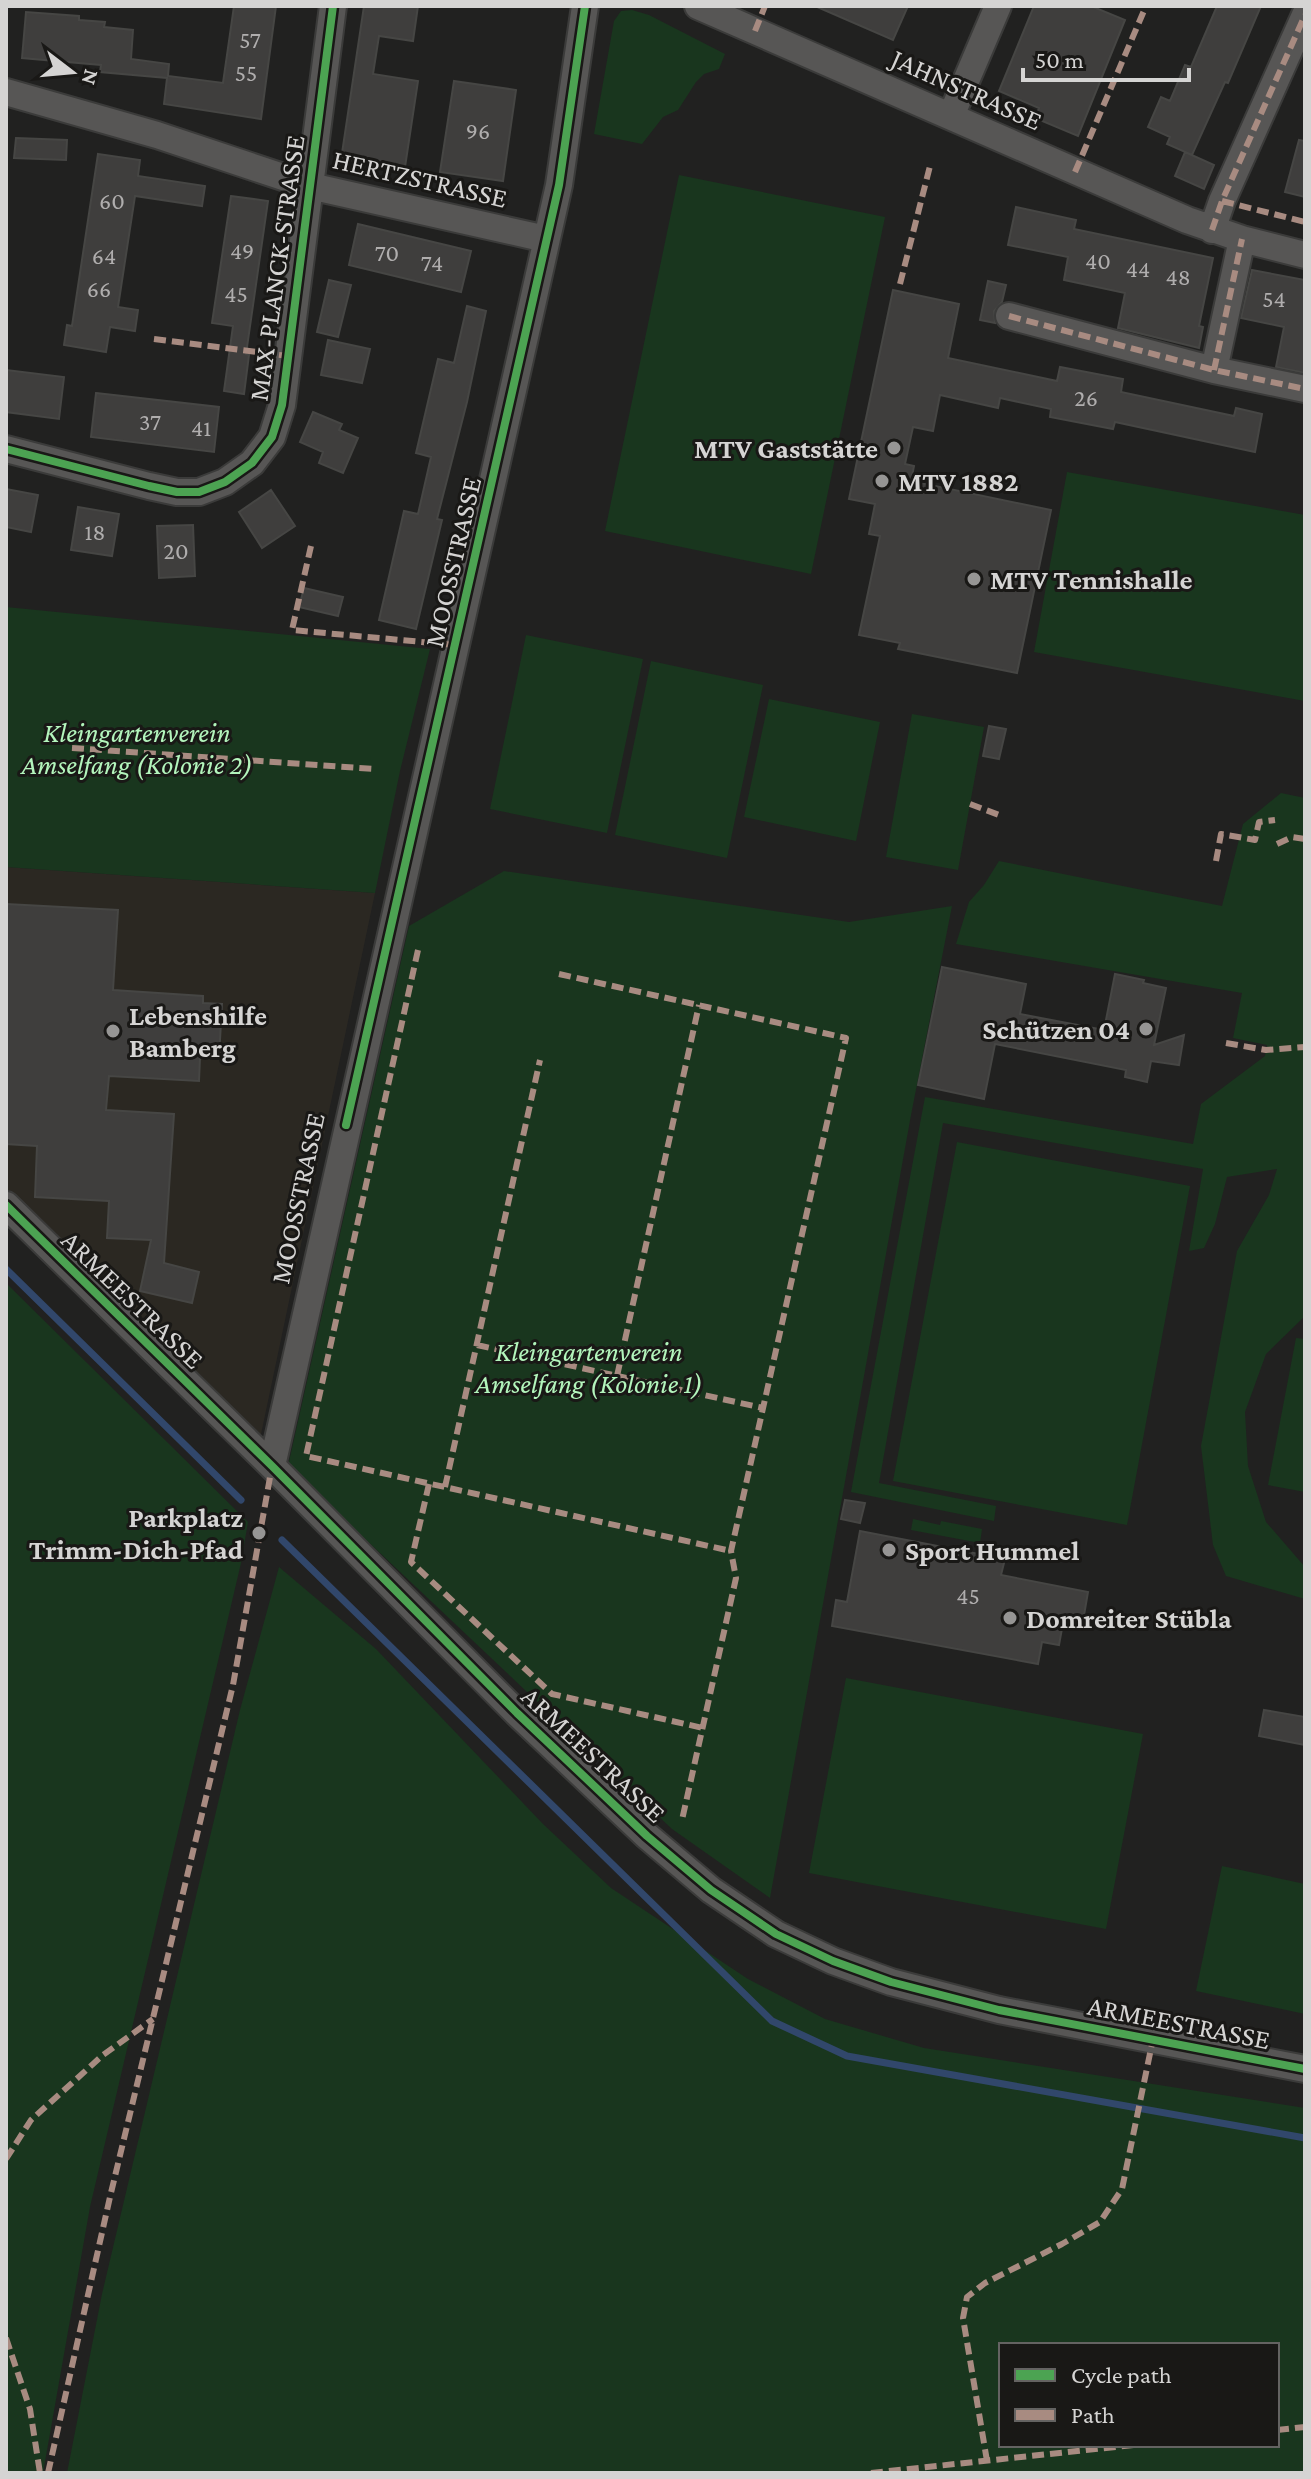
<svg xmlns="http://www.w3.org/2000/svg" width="1311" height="2479" viewBox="0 0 1311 2479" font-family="'Crimson Pro',serif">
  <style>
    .built { fill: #2b2822 }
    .green { fill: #19361e; fill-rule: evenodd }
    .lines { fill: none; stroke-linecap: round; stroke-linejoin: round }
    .stream { stroke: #31476b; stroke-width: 7 }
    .building { fill: #3f3e3d; stroke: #464644; stroke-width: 2 }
    .street-casing { stroke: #3b3b3a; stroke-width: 30 }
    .street { stroke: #575655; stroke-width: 26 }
    .quiet { stroke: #a88b81; stroke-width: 6; stroke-dasharray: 12 6; stroke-linecap: butt }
    .cycleway-casing { stroke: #191816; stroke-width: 13 }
    .cycleway { stroke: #4ca352; stroke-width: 8 }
    .poi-dot { fill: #969594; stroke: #191816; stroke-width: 3 }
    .labels { text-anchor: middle; stroke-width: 6; stroke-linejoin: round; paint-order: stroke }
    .number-label { font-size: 24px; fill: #b0aeae }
    .street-label { font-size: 28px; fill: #d5d4d3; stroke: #191816 }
    .poi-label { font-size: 28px; font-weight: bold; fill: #d5d4d3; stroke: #191816; text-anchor: start }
    .park-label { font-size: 28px; font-style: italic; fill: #b3f5bc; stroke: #191816 }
  </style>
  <rect width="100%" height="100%" fill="#212120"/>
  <!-- built -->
  <path class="built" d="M6,867L375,893L260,1439L6,1188Z"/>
  <!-- green -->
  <path class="green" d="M632,10L649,15L725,54L719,69L704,74L696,82L678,110L663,117L642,144L594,134L614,21L621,11Z
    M679,175L885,217L811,574L605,531Z
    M1067,472L1305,515V701L1034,652Z
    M6,607L430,649L400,771L375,893L6,867Z
    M526,635L643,659L607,833L490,809Z
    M651,661L763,685L727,858L615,835Z
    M769,699L880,722L856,841L744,817Z
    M912,714L984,727L958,870L886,857Z
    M1281,793L1305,798V1316L1266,1354L1245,1412L1248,1466L1266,1522L1305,1567V1599L1226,1576L1213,1545L1201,1446L1237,1251L1269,1195L1277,1169L1227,1177L1215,1224L1204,1248L1189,1251L1203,1169L943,1123L879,1483L996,1506L994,1521L851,1492L925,1097L1193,1144L1201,1104L1265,1056L1267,1045L1233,1038L1242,993L956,944L969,902L984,885L999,861L1222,906L1243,824Z
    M504,871L849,922L952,906L911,1115L770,1898L672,1829L288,1466L409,926Z
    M957,1142L1190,1186L1127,1525L893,1481Z
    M6,1283L248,1522L241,1563L90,2207L43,2473H6Z
    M1296,1338L1305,1339V1492L1268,1485Z
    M913,1519L940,1525L941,1521L982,1529L980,1543L911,1530Z
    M279,1567L376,1649L542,1823L611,1888L748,1979L825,2019L924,2048L1305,2108V2473H67L102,2294L240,1710ZM1001,2345H1277V2445H1001Z
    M846,1678L1143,1734L1106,1929L809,1873Z
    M1222,1866L1305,1884V2014L1196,1991Z"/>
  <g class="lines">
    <!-- stream -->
    <path class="stream" d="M6,1269L241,1500
      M282,1540L772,2021L847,2056L1305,2138"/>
  </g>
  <!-- building -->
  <path class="building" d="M234,6H276L261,119L164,104L167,78L100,72L101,65L22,58L26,12L79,16V20L105,22L104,27L133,30L131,59L169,64L168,76L223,83Z
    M364,6H418L413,41L379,36L373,74L418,81L405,167L360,160V163L341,160Z
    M815,6H908L893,40Z
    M1034,6H1091L1125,20L1078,136L1035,118L1039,108L999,91Z
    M1217,6H1261L1228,83L1225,82L1192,155L1167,144L1170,137L1148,127L1161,97L1170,101L1185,65L1191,67Z
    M454,81L516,90L503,181L440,172Z
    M16,138L67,140L66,160L14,158Z
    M1299,140L1305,141V197L1285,192Z
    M1185,152L1214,165L1204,189L1175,176Z
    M98,154L140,160L138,176L205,186L202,206L135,196L118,307L138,310L135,331L110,327L106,352L64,345L67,325L72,326Z
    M231,196L268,201L246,354L249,355L244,394L224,391L233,326L212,323Z
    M1016,207L1076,220L1074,229L1213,258L1199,326L1203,327L1199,348L1118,328L1125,293L1064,280L1068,257L1008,245Z
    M358,224L471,251L461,292L349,265Z
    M1252,270L1305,280V373L1276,367L1284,327L1241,318Z
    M329,280L351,285L338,337L317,332Z
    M988,281L1006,285L1002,302L994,311L995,323L980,320Z
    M893,290L959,304L948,358L1057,381L1060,367L1123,379L1121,392L1234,416L1236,408L1262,414L1255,452L1115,422L1113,429L1050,417L1051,409L1000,398L998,408L940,395L933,431L913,427L905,464L914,466L911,481L1051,510L1017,673L898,649L900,643L859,635L880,536L869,534L875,504L849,499Z
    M467,306L486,311L467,402L437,519L442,520L416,629L379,620L404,511L418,514L431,457L416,453L438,359L454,363Z
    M328,340L370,349L362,383L321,375Z
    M6,370L64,377L59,419L6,412Z
    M96,393L219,407L214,452L91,437Z
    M313,412L342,424L339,430L358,438L343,473L319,463L323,452L300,442Z
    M6,489L38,495L31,532L6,527Z
    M271,490L295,526L262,548L239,512Z
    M78,507L119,514L112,556L71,550Z
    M193,525L195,576L159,578L157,526Z
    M304,588L343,597L338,616L299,607Z
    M989,726L1006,729L999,759L983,756Z
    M6,904L118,910L113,990L203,996V1003L222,1004L219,1058L200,1057L199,1081L109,1076L106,1110L174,1114L164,1263L199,1272L192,1303L140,1291L151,1240L107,1238L109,1201L35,1197L37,1146L6,1144Z
    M942,967L1026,984L1020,1014L1104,1030L1115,974L1144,980L1143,983L1166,988L1154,1045L1184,1035L1179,1065L1151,1061L1147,1082L1125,1077L1126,1070L995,1044L984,1099L918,1085Z
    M845,1500L865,1503L860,1523L841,1519Z
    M860,1531L1005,1559L1001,1575L1088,1592L1082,1627L1063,1623L1059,1645L1042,1642L1038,1664L832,1626L836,1600L847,1602Z
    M1264,1710L1305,1717V1745L1259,1736Z"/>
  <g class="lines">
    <defs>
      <path id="street" d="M698,6L1187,220L1242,239L1305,255
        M6,92L157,135L310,186L546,239
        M951,116L998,6
        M1212,230L1222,201L1305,15
        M1009,316L1214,370L1305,389
        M1214,370L1242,239
        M6,449L149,486L177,492H199L225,482L252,463L272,437L282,405L333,6
        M6,1205L272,1466L517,1713L647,1836L711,1890L776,1934L833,1961L891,1982L999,2010L1305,2069
        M272,1466L559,185L585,6"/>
    </defs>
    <!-- street casing -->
    <use href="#street" class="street-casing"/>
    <!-- street -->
    <use href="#street" class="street"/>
    <!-- quiet -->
    <path class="quiet" d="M755,31L765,6
      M1075,172L1146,6
      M1222,201L1305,222
      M1212,230L1222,201L1305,15
      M900,284L930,166
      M1009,316L1214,370L1305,389
      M154,339L288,356
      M1214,370L1242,239
      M311,546L292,630L455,645
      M72,748L375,769
      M970,804L999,815
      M1277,844L1292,837L1305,839
      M1216,861L1221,834L1255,840L1259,822L1275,820
      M418,950L306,1456L731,1551
      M559,974L846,1038L731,1551L736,1578L682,1820
      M1226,1043L1266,1050L1305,1047
      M477,1345L763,1408
      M617,1376L699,1005
      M429,1484L411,1562L552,1694L703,1728
      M445,1487L540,1060
      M6,2159L31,2120L103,2055L153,2019
      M6,2338L30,2409L40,2473
      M1277,2430L1305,2427
      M987,2461L963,2318L967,2297L985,2283L1062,2244L1100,2222L1122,2189L1153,2039
      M48,2473L110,2197L233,1685L272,1466
      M871,2473L1134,2445"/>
    <defs>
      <path id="cycleway" d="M6,449L149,486L177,492H199L225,482L252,463L272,437L282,405L333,6
        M346,1125L559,185L585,6
        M6,1205L272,1466L517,1713L647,1836L711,1890L776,1934L833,1961L891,1982L999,2010L1305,2069"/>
    </defs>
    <!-- cycleway casing -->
    <use href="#cycleway" class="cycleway-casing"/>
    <!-- cycleway -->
    <use href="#cycleway" class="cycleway"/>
  </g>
  <!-- markers -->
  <g class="poi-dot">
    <circle cx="894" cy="448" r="8"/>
    <circle cx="882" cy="481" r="8"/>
    <circle cx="974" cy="579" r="8"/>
    <circle cx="1146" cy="1029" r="8"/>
    <circle cx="113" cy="1031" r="8"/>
    <circle cx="259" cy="1533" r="8"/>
    <circle cx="889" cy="1550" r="8"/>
    <circle cx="1010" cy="1618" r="8"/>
  </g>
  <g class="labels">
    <!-- number labels -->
    <g class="number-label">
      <text x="250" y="48">57</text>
      <text x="246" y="81">55</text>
      <text x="478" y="139">96</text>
      <text x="112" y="209">60</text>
      <text x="242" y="259">49</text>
      <text x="387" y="261">70</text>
      <text x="104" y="264">64</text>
      <text x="1098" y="269">40</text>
      <text x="432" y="271">74</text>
      <text x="1138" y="277">44</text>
      <text x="1178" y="285">48</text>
      <text x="99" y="297">66</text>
      <text x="236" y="302">45</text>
      <text x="1274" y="307">54</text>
      <text x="1086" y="406">26</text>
      <text x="150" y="430">37</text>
      <text x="201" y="436">41</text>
      <text x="95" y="540">18</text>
      <text x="176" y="559">20</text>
      <text x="968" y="1604">45</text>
    </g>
    <!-- street labels -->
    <g class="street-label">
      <text transform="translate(967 89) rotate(24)" y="10">JAHNSTRASSE</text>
      <text transform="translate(420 178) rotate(13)" y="10">HERTZSTRASSE</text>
      <text transform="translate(276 268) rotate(-82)" y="10">MAX-PLANCK-STRASSE</text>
      <text transform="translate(452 562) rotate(-77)" y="10">MOOSSTRASSE</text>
      <text transform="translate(297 1198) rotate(-78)" y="10">MOOSSTRASSE</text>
      <text transform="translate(133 1299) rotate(44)" y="10">ARMEESTRASSE</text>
      <text transform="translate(594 1754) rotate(43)" y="10">ARMEESTRASSE</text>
      <text transform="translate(1179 2022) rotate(11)" y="10">ARMEESTRASSE</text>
    </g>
    <!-- poi labels -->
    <g class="poi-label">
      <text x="878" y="458" text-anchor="end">MTV Gaststätte</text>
      <text x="898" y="491">MTV 1882</text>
      <text x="990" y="589">MTV Tennishalle</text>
      <text x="129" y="1025">Lebenshilfe<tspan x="129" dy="32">Bamberg</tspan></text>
      <text x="1130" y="1039" text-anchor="end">Schützen 04</text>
      <text x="243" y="1527" text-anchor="end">Parkplatz<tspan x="243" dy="32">Trimm-Dich-Pfad</tspan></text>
      <text x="905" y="1560">Sport Hummel</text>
      <text x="1026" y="1628">Domreiter Stübla</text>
    </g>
    <!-- park labels -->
    <g class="park-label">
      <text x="137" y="742">Kleingartenverein<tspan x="137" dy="32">Amselfang (Kolonie 2)</tspan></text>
      <text x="589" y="1361">Kleingartenverein<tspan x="589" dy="32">Amselfang (Kolonie 1)</tspan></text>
    </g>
  </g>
  <!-- border -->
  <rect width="1311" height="2479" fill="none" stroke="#d5d4d3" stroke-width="16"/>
  <!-- legend -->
  <rect x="999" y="2343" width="280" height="104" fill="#191816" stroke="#646362" stroke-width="2"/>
  <rect x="1015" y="2369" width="40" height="12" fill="#4ca352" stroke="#646362" stroke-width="2"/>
  <text x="1071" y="2383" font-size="24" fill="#d5d4d3">Cycle path</text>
  <rect x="1015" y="2409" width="40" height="12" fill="#a88b81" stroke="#646362" stroke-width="2"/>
  <text x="1071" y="2423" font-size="24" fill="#d5d4d3">Path</text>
  <!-- north arrow -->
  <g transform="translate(72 72) rotate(106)" stroke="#191816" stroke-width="6" paint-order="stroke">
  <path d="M0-6L14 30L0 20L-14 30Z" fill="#d5d4d3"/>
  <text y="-12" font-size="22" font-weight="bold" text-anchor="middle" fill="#d5d4d3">N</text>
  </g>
  <!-- scale -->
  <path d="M1023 68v12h166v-12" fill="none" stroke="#d5d4d3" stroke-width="4"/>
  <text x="1035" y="68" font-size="24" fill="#d5d4d3" stroke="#191816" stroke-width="6" paint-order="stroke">50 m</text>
</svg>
